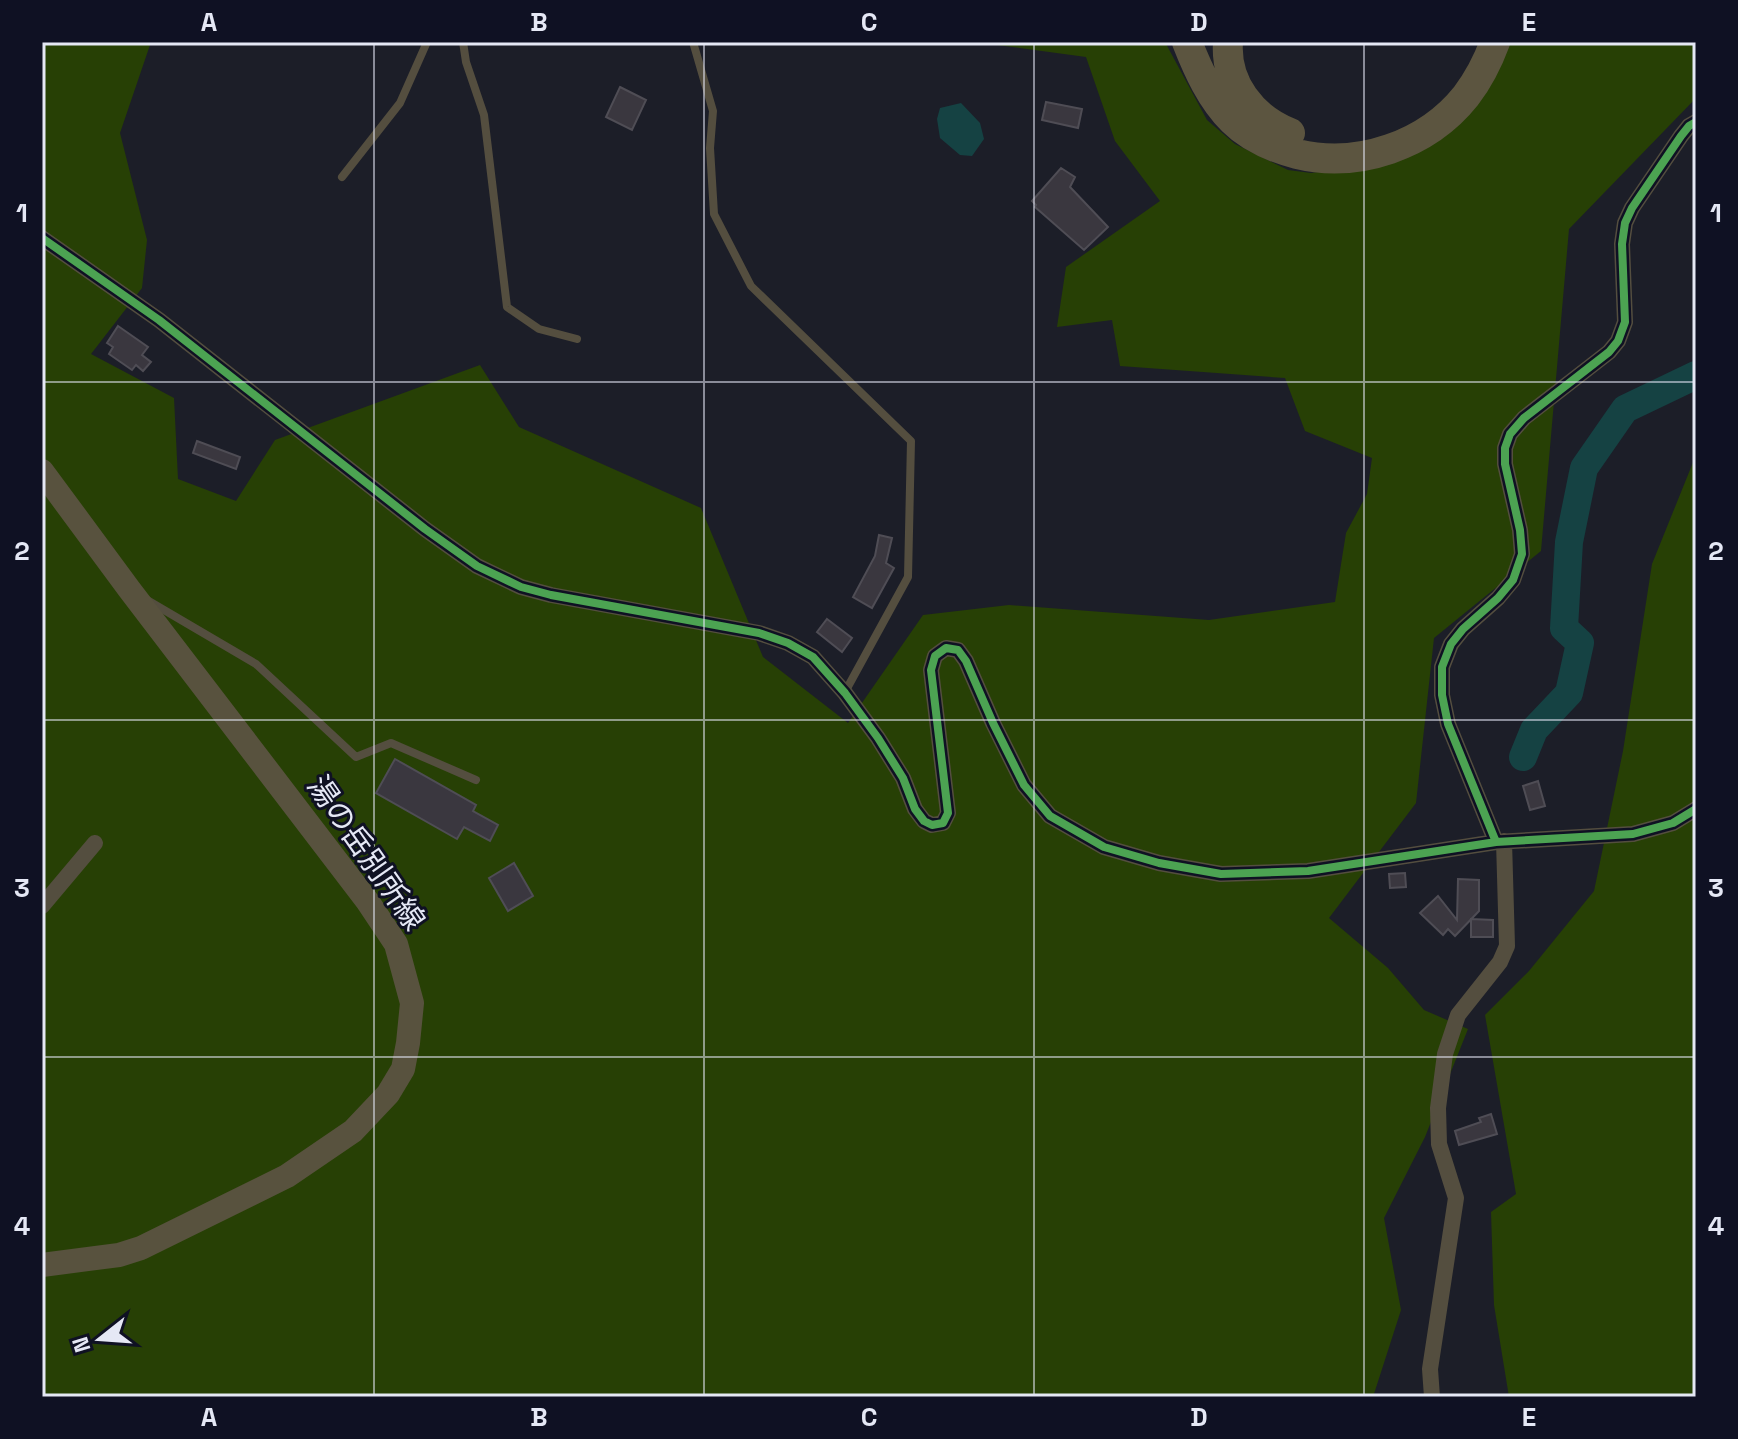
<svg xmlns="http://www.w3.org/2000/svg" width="1738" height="1439" viewBox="0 0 1738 1439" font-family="'Space Grotesk','Noto Sans JP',sans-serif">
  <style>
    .green { fill: #274005 }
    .water { fill: #154243 }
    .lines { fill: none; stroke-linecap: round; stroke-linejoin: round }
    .river { stroke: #154243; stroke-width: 28 }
    .building { fill: #3a373f; stroke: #4f4d55; stroke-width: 2 }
    .lane { stroke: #544e3f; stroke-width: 8 }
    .street { stroke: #544e3f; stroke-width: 16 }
    .secondary { stroke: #58523e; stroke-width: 24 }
    .highway { stroke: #5c5540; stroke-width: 30 }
    .cycleway-casing { stroke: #0f1123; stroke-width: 13 }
    .cycleway { stroke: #4ca352; stroke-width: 8 }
    .grid { fill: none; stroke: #e5e8f5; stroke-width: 2; stroke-opacity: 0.55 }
    .labels { text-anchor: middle; stroke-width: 6; stroke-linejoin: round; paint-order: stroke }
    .street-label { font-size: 30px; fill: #e5e8f5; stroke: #0f1123 }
    .neatline { fill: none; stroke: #e5e8f5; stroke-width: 3 }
    .grid-label { font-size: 26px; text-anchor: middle; font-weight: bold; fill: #e5e8f5 }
  </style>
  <rect width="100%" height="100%" fill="#1c1e28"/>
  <!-- green -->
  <path class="green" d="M42,42H151L120,133L147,240L142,288L91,354L174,398L178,479L236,501L275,440L480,365L519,427L701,508L763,657L848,723L923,615L1009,605L1209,620L1335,602L1346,533L1367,494L1372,458L1305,431L1285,378L1120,366L1112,320L1057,327L1066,267L1160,201L1115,141L1086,57L997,45V42H1165L1207,120L1235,144L1288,170L1311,173L1391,162L1508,42H1680L1696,46V98L1569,229L1541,551L1434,638L1416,803L1329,918L1388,968L1424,1010L1468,1029L1425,1137L1384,1218L1401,1310L1373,1397H42Z
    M1696,455V1397H1509L1494,1305L1491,1212L1516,1194L1485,1015L1529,971L1594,891L1623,751L1652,564Z"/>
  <!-- water -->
  <path class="water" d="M961,103L980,123L984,139L972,156L960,155L940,138L937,119L940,108Z"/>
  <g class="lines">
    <!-- river -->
    <path class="river" d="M1523,757L1534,730L1569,693L1580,643L1564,628L1569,542L1584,468L1625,409L1696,375"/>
  </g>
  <!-- building -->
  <path class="building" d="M620,87L646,100L632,130L606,117Z
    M1046,102L1082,109L1078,128L1042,120Z
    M1061,168L1075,177L1070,187L1108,227L1084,250L1035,207L1036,205L1032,201Z
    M118,326L148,347L142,355L151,362L143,371L136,365L132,370L109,354L113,347L107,343Z
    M197,441L240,457L236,469L193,453Z
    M879,535L892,538L886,563L894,568L872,608L853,597L875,556Z
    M827,619L852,638L842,652L817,632Z
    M395,759L476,805L473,811L498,825L490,841L464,827L457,839L376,793Z
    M1538,781L1545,806L1530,810L1523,786Z
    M514,863L533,896L508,911L489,878Z
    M1405,873L1406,887L1390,888L1389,874Z
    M1458,879L1479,880V911L1455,936L1448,929L1443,935L1420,913L1438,896L1457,920Z
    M1471,919L1493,920V937H1471Z
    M1491,1114L1497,1134L1459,1145L1455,1131L1481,1122L1479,1118Z"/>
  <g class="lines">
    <!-- lane -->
    <path class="lane" d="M463,42L466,62L484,115L507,307L539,329L577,339
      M693,42L713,111L710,148L714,214L751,286L911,441L908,577L845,692
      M342,177L400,103L427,42
      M147,600L256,664L356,757L391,743L476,780"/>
    <!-- street -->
    <path class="street" d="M42,238L159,320L425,529L477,566L521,587L551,595L759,633L788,643L813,657L845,693L878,738L903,778L915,809L924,821L932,825L943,823L948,813L931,670L935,656L946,648L958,650L966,661L993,723L1024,785L1050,816L1104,847L1159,863L1221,874L1308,871L1496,842L1633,834L1673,823L1696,809
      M1496,842L1448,724L1442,695V667L1451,644L1463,629L1498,598L1513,580L1522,554L1520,530L1505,464V448L1510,434L1524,418L1609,352L1618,341L1625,322L1622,244L1625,223L1632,208L1681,136L1689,126L1696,122
      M42,906L95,843
      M1432,1397L1430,1369L1456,1198L1439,1144L1438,1108L1445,1054L1458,1015L1500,962L1507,946L1504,841"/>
    <!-- secondary -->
    <path class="secondary" d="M42,471L129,589L368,902L396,944L412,1003L408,1043L403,1069L388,1094L353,1131L287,1176L141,1248L119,1255L42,1265"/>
    <!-- highway -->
    <path class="highway" d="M1187,42C1198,70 1211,99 1233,121C1249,137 1274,148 1297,154C1358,169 1427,145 1466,96C1479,79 1488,61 1495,42
      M1228,42C1225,83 1252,118 1290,133"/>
    <defs>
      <path id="cycleway" d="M42,238L159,320L425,529L477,566L521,587L551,595L759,633L788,643L813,657L845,693L878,738L903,778L915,809L924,821L932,825L943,823L948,813L931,670L935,656L946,648L958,650L966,661L993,723L1024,785L1050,816L1104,847L1159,863L1221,874L1308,871L1496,842L1633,834L1673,823L1696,809
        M1496,842L1448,724L1442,695V667L1451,644L1463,629L1498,598L1513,580L1522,554L1520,530L1505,464V448L1510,434L1524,418L1609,352L1618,341L1625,322L1622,244L1625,223L1632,208L1681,136L1689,126L1696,122"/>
    </defs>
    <!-- cycleway casing -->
    <use href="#cycleway" class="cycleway-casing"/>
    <!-- cycleway -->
    <use href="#cycleway" class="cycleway"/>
  </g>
  <!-- grid -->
  <path class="grid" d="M374,42V1397M704,42V1397M1034,42V1397M1364,42V1397M42,382H1696M42,720H1696M42,1057H1696"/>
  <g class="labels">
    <!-- street labels -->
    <g class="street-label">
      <text transform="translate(366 853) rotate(55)" y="10">湯の岳別所線</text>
    </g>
  </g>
  <!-- border -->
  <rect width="1738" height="1439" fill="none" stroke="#0f1123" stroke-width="88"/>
  <!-- north arrow -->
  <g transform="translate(100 1339) rotate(253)" stroke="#0f1123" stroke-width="6" paint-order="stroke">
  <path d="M0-6L14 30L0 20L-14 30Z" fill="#e5e8f5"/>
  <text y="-12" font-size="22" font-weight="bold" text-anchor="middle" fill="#e5e8f5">N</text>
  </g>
  <rect x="44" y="44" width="1650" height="1351" class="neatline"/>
  <g class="grid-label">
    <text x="209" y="31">A</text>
    <text x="539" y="31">B</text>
    <text x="869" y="31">C</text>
    <text x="1199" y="31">D</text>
    <text x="1529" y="31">E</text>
    <text x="22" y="222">1</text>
    <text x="1716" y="222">1</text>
    <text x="22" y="560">2</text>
    <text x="1716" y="560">2</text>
    <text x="22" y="897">3</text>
    <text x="1716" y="897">3</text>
    <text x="22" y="1235">4</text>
    <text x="1716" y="1235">4</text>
    <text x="209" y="1426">A</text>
    <text x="539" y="1426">B</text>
    <text x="869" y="1426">C</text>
    <text x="1199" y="1426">D</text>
    <text x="1529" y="1426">E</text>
  </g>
</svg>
